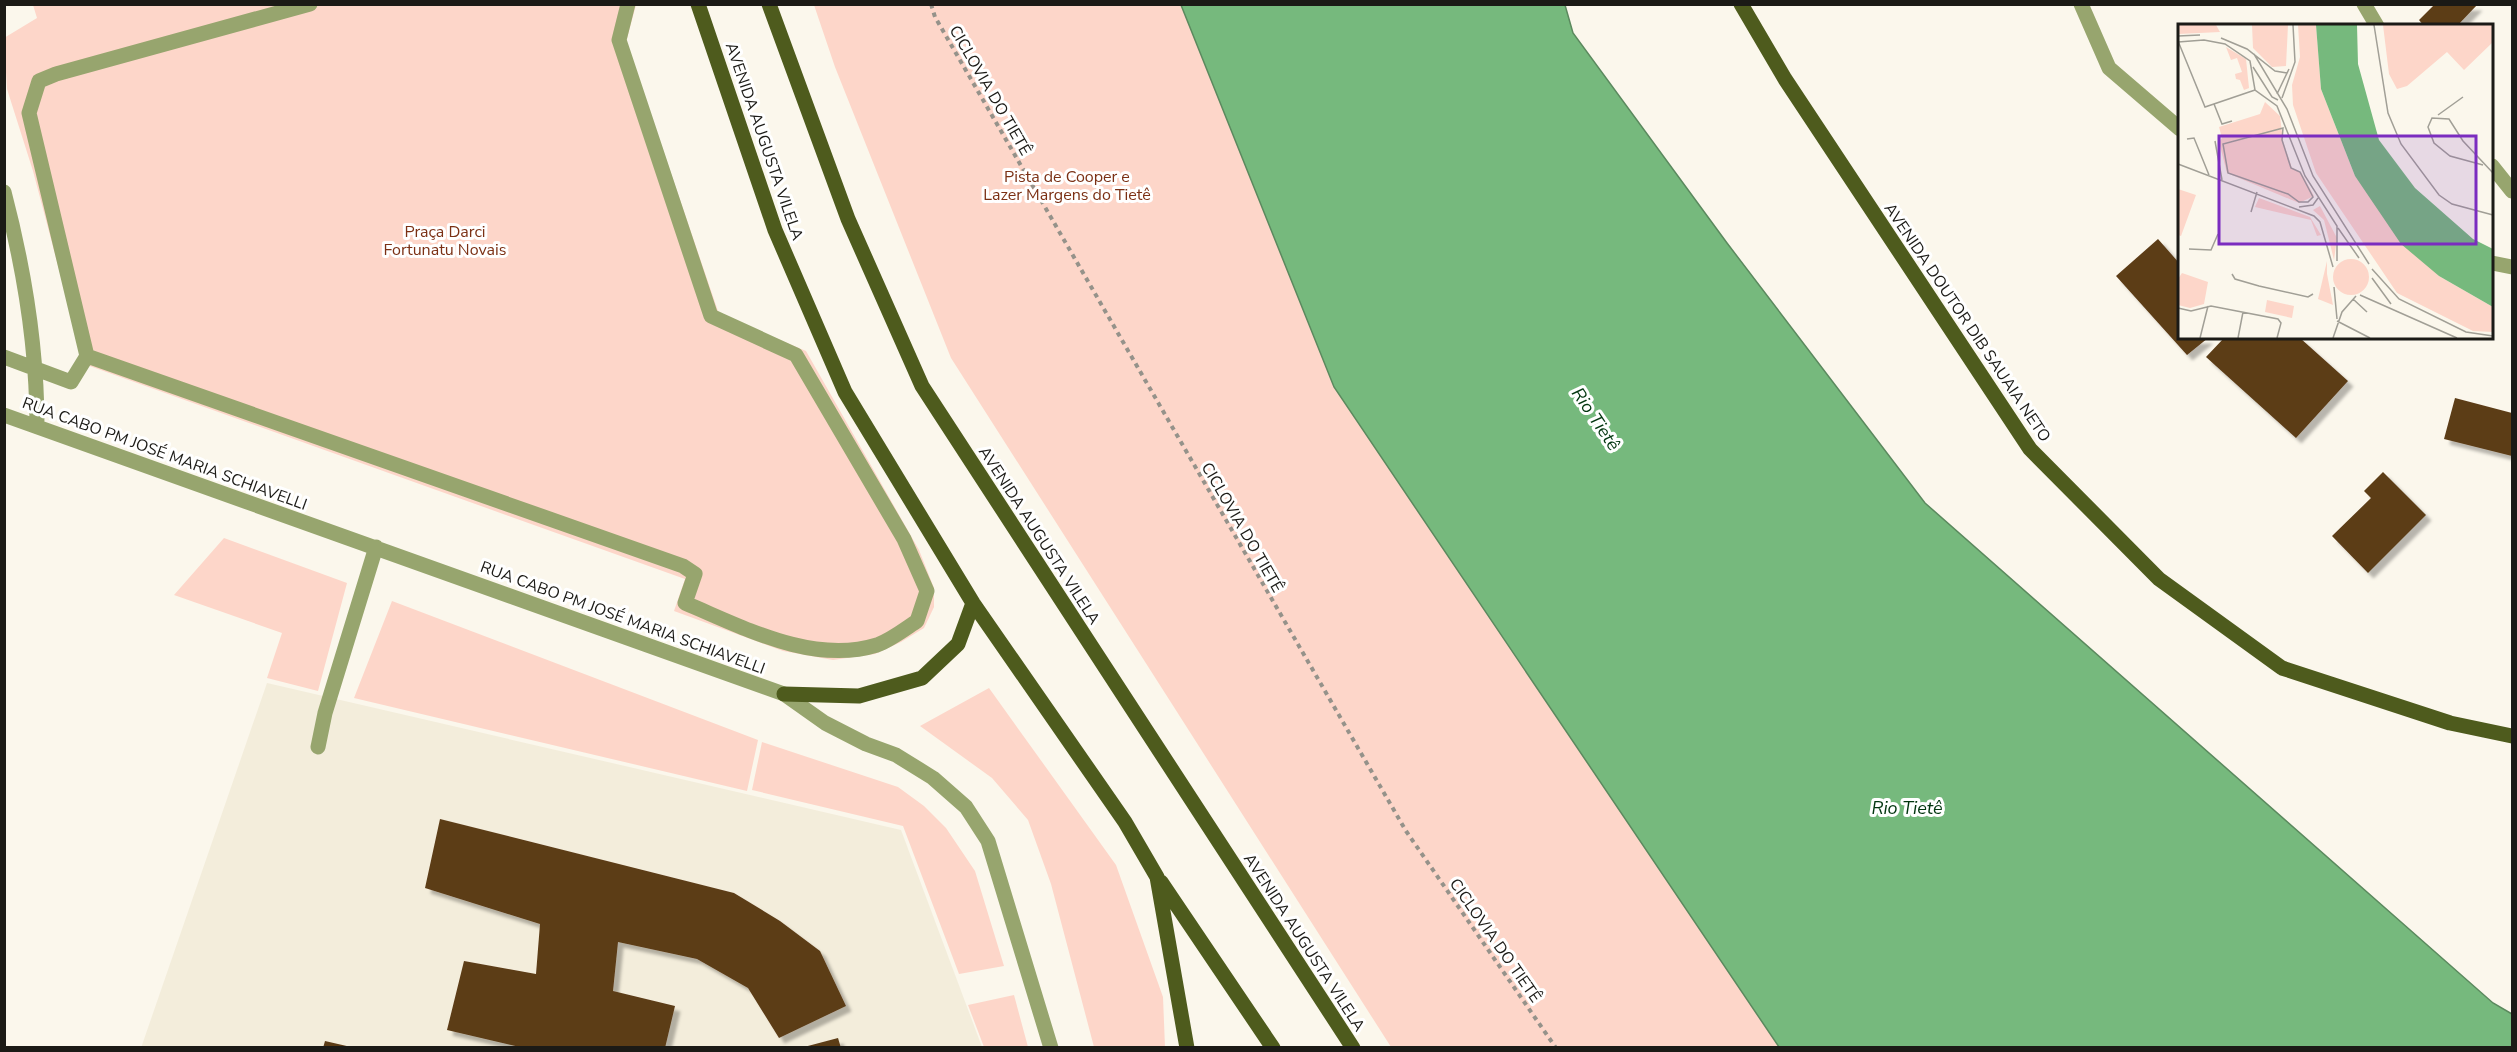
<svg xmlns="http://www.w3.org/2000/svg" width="2517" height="1052" viewBox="0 0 2517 1052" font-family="'Nunito Sans',sans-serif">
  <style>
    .built { fill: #f3eddb }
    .green { fill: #fdd6c9 }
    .water { fill: #76b97d; stroke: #5b895e; stroke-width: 1.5 }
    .building { fill: #5c3c19; filter: url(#shadow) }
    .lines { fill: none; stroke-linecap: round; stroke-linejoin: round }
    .path { stroke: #95928a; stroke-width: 4; stroke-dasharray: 4.5 4.5; stroke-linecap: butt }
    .minor { stroke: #97a56e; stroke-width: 15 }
    .major { stroke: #4e5b1d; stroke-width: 15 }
    .labels { text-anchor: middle; stroke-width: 6; stroke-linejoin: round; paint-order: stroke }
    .street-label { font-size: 16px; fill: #1b1a16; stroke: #fff }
    .park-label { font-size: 16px; fill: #7b3014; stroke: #fff }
    .water-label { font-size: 18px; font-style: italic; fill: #02360f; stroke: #fff }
    .inset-road { fill: none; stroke: #a19f96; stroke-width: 1.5 }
    .view { fill: #7b2cbf; fill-opacity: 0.15; stroke: #7b2cbf; stroke-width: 3 }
    .inset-edge { fill: none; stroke: #1b1a16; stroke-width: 3 }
  </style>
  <defs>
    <filter id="shadow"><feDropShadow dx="5.5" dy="5.5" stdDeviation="1.5" flood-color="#0004"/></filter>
  </defs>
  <rect width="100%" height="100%" fill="#fbf7ec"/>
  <!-- built -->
  <path class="built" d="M267,683L901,830L982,1047L141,1048Z"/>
  <!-- green -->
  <path class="green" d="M33,5H636L626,42L719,314L806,351L919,550L934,588V607L924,628L901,642L875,654L833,660L783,651L674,611L685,579L84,364L33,171L7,89L4,38L37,18Z
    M814,5H1181L1334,387L1779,1047H1391L951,358L835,67Z
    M224,538L347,583L318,691L267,678L282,633L174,595Z
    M392,601L758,740L747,791L354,698Z
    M989,688L1116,865L1163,997L1165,1047H1094L1051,884L1028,820L992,778L920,726Z
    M762,742L898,787L924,806L946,828L975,871L1004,966L959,974L903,826L752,790Z
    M1014,995L1028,1047H984L968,1005Z"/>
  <!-- water -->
  <path class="water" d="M1181,5H1565L1573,33L1727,243L1925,503L2493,1003L2512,1014V1047H1779L1334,387Z"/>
  <!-- building -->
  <path class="building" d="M2434,5H2477L2457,26H2424L2419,20Z
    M2158,239L2180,264V338H2208L2187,355L2116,276Z
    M2224,338H2300L2348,381L2296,438L2206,357Z
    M2455,398L2512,413V456L2444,439Z
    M2383,472L2426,515L2368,573L2332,536L2371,498L2364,491Z
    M440,819L734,893L780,921L820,951L846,1006L779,1038L748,988L697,959L618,942L613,991L675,1006L665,1048H524L447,1030L464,961L536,974L540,924L425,888Z
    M838,1038L841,1048H804V1047Z
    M325,1041L351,1047V1048H323Z"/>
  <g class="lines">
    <!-- path -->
    <path class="path" d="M931,4L935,17L1406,831L1556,1048"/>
    <!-- minor -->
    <path class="minor" d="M310,4L56,74L39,81L29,113L87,356L683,566L695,574L685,603C743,627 812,665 877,645C891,640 905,629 917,621L927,591L904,539L796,355L711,316L619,40L628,4
      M2081,4L2109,68L2180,129
      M2364,4L2377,26
      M2492,166L2512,191
      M4,192C24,268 37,348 37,426
      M2492,263L2512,267
      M4,357L71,382L87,356
      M4,415L784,694L825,723L866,744L896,755L933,778L966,807L988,841L1051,1048
      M318,747L325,713L376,547"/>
    <!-- major -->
    <path class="major" d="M698,4L775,230L845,392L973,603L1125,822L1157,877L1187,1048
      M769,4L848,219L922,386L1353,1048
      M1741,4L1785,79L2030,449L2159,579L2282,668L2450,723L2512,736
      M784,694L859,696L922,678L958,644L973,603
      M1161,882L1273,1048"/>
  </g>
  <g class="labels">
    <!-- street labels -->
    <g class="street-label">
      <text transform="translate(991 90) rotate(60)" y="6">CICLOVIA DO TIETÊ</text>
      <text transform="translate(765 141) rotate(71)" y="6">AVENIDA AUGUSTA VILELA</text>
      <text transform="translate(1968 322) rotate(56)" y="6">AVENIDA DOUTOR DIB SAUAIA NETO</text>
      <text transform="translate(165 453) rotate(20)" y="6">RUA CABO PM JOSÉ MARIA SCHIAVELLI</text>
      <text transform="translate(1243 527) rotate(60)" y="6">CICLOVIA DO TIETÊ</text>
      <text transform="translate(1040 535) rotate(57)" y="6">AVENIDA AUGUSTA VILELA</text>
      <text transform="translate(623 617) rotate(20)" y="6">RUA CABO PM JOSÉ MARIA SCHIAVELLI</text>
      <text transform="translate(1496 940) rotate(55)" y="6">CICLOVIA DO TIETÊ</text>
      <text transform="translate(1305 942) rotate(57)" y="6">AVENIDA AUGUSTA VILELA</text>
    </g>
    <!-- park labels -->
    <g class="park-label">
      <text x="1067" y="182">Pista de Cooper e<tspan x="1067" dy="18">Lazer Margens do Tietê</tspan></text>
      <text x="445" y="237">Praça Darci<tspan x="445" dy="18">Fortunatu Novais</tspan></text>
    </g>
    <!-- water labels -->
    <g class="water-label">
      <text transform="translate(1596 419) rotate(56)" y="6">Rio Tietê</text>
      <text x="1907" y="814">Rio Tietê</text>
    </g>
  </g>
  <!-- overview -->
  <g transform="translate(2178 24)">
    <rect width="315" height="315" fill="#fbf7ec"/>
    <path d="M0,1H38L42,8L0,10ZM74,1H110L108,42L94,43L75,24ZM120,1H138L143,65L177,152L261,252L315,283V308L295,307L219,269L138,149L115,81L114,61L122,33ZM205,1H315V18L286,46L269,28L229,62L219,65L211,50ZM48,23L68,35L71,64L66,66L62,56L58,55L57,50L64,48L59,34L53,36ZM87,78L102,92L105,117L114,144L123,148L136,172L121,179L49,149L41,118L44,114L41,103L82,90ZM0,165L18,171L3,212L0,211ZM81,174L132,193L143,211L139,212L133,196L77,183ZM142,182L159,214L156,236L146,196L135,186ZM155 253a18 18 0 1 1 36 0a18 18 0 1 1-36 0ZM149,237V250L155,281L140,275ZM4,249L30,258L26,280L12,284L0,281V255ZM89,276L116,282L114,294L87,288Z" fill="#fdd6c9"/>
    <path d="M138,1H179L180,40L201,116L237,164L295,215L315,225V283L261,252L223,220L177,152L143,65Z" fill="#76b97d"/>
    <path class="inset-road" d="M196,1L210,89L223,120L261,171L274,180L315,191M0,12L22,11M43,14L69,25L97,47L109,49M0,17L27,83L77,66M0,18L26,16L47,20L72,37L77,66L99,82L127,152L159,202V237M76,30L109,85L135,152L191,240M75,43L94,73L100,76M99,70L111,45M104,74L117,38L115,1M36,80L44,100L54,97M260,91L285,73M105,104L104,116L113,144L122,148L135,173L130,178H121L110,170L50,149L45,120ZM9,115L16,114L31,151M37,117L44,156M0,140L136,192L142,198L155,243M305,141L272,132L256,119L250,103L254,94L271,95L285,117L315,149M121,183L135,181L140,174M73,188L79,168M160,204L181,234M11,225L33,226L40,210M194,245L221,275L288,308L315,312M54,250L57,255L81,262L130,273L135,270M194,254L213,280M156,263L159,295M182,271L279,314M175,275L189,288M0,284L13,287L33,282L100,295L103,299L99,314M159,297L192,314M22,314L30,282M60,314L65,288M155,314L164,288L178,272"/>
    <path class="view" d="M41,112H298V220H41Z"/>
    <rect width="315" height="315" class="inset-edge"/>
  </g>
  <!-- border -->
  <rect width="2517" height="1052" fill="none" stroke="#1b1a16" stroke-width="12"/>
</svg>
